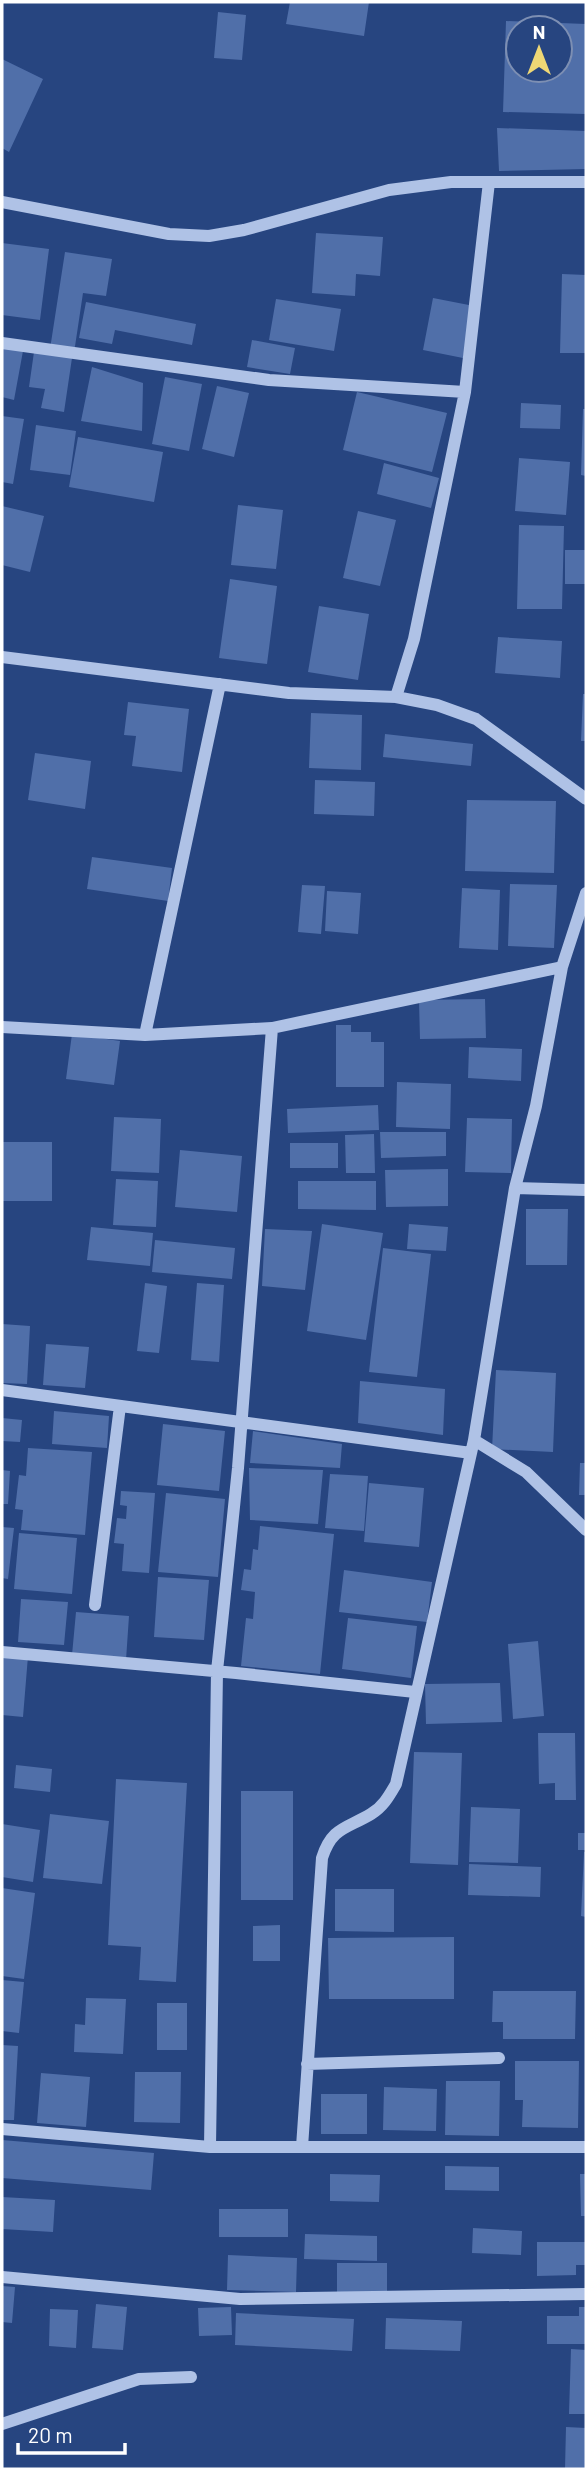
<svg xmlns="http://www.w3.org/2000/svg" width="588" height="2471" viewBox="0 0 588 2471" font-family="Barlow,sans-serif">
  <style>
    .building { fill: #506fa9; fill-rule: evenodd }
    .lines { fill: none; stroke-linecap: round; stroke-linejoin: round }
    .minor { stroke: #afc2e6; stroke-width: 12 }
  </style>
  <rect width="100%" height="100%" fill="#274580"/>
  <!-- building -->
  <path class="building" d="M290,2H369L364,36L286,24Z
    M218,12L246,15L242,60L214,58Z
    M506,21L586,24V114L503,112ZM518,28H560V70H518Z
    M2,59L43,79L9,152L2,148Z
    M497,128L586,131V169L499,171Z
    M316,233L383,237L380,276L356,274L355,296L312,293Z
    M2,243L49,249L40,320L2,315Z
    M65,252L112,259L106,296L83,293L74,353L50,349Z
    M562,274L586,275V353H560Z
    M433,298L474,306L463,358L423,350Z
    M276,299L341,309L334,351L269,340Z
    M86,302L196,324L192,345L115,330L112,344L79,338Z
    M252,340L295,348L290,374L247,367Z
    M2,347L23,351L14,400L2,397Z
    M34,352L72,358L64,412L41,408L45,389L29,387Z
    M92,367L143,383L142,431L81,421Z
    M165,377L202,384L189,451L152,444Z
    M217,386L249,393L234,457L202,449Z
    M357,392L447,413L432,472L343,450Z
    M521,403L561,405L560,429L520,428Z
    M583,409H586V476L581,475Z
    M2,416L24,419L13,484L2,482Z
    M36,425L76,431L70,475L30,470Z
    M78,437L163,452L154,502L69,487Z
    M519,458L570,462L566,515L515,511Z
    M384,463L439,478L431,508L377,494Z
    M238,505L283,510L276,569L231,565Z
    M2,506L44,516L30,572L2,565Z
    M358,511L396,520L380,586L343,578Z
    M519,525L564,526L562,609H517Z
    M565,550H586V584H565Z
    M230,579L277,586L267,664L219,658Z
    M319,606L369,614L358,680L308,672Z
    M498,637L562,641L560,678L495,673Z
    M583,694H586V741H581Z
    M128,702L189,709L182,772L132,766L136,736L124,735Z
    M311,713L362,715L361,770L309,768Z
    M385,734L473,744L471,766L383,757Z
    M35,753L91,761L85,809L28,800Z
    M315,780L375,782L374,816L314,814Z
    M467,800L556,801L554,873L465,871Z
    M92,857L172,868L168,901L87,889Z
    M510,884L557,885L554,948L508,946Z
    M302,885L325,886L321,934L298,932Z
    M462,888L500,890L498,950L459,948Z
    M327,891L361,893L358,934L325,931Z
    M485,999L486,1038L420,1039L419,1000Z
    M336,1025H351V1032H371V1042H384V1087H336Z
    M72,1034L120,1041L114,1085L66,1079Z
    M469,1047L522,1049L521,1081L468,1078Z
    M397,1082L451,1084L450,1129L396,1127Z
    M378,1105L379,1130L288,1133L287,1109Z
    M114,1117L161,1119L159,1173L111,1171Z
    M467,1118L512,1119L511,1173L465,1172Z
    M380,1132H446V1156L381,1158Z
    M374,1134L375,1173H346L345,1135Z
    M2,1142H52V1201H2Z
    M290,1143H338V1168H290Z
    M180,1150L242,1156L237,1212L175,1207Z
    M448,1169V1206L386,1207L385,1170Z
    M116,1179L158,1181L156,1227L113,1225Z
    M298,1181H376V1210L298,1209Z
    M526,1209H568L567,1265H526Z
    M322,1224L383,1233L366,1340L307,1331Z
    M409,1224L448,1227L446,1251L407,1249Z
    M91,1227L153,1233L150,1266L87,1260Z
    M265,1229L312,1231L305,1290L262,1286Z
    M155,1240L235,1248L232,1279L152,1272Z
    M383,1248L431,1254L417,1377L369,1372Z
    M145,1283L167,1286L159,1353L137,1351Z
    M197,1283L224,1285L219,1362L191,1360Z
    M2,1324L30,1326L27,1384L2,1383Z
    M46,1344L89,1347L85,1388L43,1385Z
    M496,1370L556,1373L553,1452L492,1449Z
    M360,1381L445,1389L443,1435L358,1423Z
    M54,1411L109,1416L107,1448L52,1444Z
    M2,1418L22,1420L20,1442L2,1441Z
    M163,1424L225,1431L219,1491L157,1485Z
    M253,1431L342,1444L340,1468L250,1463Z
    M28,1448L92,1452L85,1535L21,1530L23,1510L15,1509L19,1475L26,1476Z
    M580,1463H586V1495H579Z
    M249,1468L323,1470L318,1524L250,1520Z
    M2,1470L10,1471L8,1504H2Z
    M330,1474L368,1476L364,1531L325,1528Z
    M369,1483L424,1488L419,1547L364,1542Z
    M121,1491L155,1493L149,1573L122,1571L124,1544L114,1543L117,1518L126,1519L127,1506L120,1505Z
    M166,1493L225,1499L218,1577L158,1572Z
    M260,1526L334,1534L320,1674L241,1666L246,1618L253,1619L255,1592L241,1590L244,1569L251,1570L253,1549L258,1550Z
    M2,1527L14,1528L8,1579L2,1578Z
    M19,1533L77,1538L72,1594L14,1589Z
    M344,1570L432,1582L427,1622L339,1612Z
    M158,1577L209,1580L204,1640L154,1637Z
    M21,1599L68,1602L64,1645L18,1642Z
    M76,1612L129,1616L126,1660L72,1655Z
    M348,1618L417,1626L411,1678L342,1669Z
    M538,1641L544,1716L513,1719L508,1644Z
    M2,1654L28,1656L23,1717L2,1715Z
    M500,1683L502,1722L426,1724L425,1684Z
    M538,1733H575L576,1800H555V1783L539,1784Z
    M414,1752L462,1753L458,1865L410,1863Z
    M16,1765L52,1769L50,1792L14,1788Z
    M116,1779L187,1783L176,1982L139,1980L141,1947L108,1945Z
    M241,1791H293V1900H241Z
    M471,1807L520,1809L518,1863L469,1862Z
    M50,1814L109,1821L102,1884L43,1878Z
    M2,1824L40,1830L33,1882L2,1877Z
    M578,1833H586V1850H578Z
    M584,1852H586V1917L581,1916Z
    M469,1864L541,1867L540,1897L468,1895Z
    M2,1888L35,1893L24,1979L2,1976Z
    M335,1889H394V1932L335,1931Z
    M280,1925V1961H253V1926Z
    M454,1937V1999H329L328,1938Z
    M2,1980L24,1982L19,2033L2,2031Z
    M493,1991H576L575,2039H503V2022H492Z
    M86,1998L126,1999L123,2054L74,2052L75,2024L85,2025Z
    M157,2003H187V2050H157Z
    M2,2045L18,2046L14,2120H2Z
    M515,2061H579L578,2128L522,2127L523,2100H515Z
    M135,2072H181L180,2123L134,2122Z
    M41,2073L90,2077L86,2127L37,2123Z
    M446,2081H500L499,2136L445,2135Z
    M384,2087L437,2089L436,2131L383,2130Z
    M321,2094H367V2134H321Z
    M2,2140L154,2153L151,2190L2,2178Z
    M445,2166L499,2167V2191L445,2190Z
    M330,2174L380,2175L379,2202L330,2201Z
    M580,2174H586V2216H581Z
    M2,2197L55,2200L53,2232L2,2229Z
    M219,2209H288V2237H219Z
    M473,2228L522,2231L521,2255L472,2253Z
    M305,2234L377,2236V2261L304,2259Z
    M537,2242H586V2265H576V2275L537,2276Z
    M228,2255L297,2258L296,2292L227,2290Z
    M337,2263H387V2292H337Z
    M2,2286L15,2287L12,2323L2,2322Z
    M96,2304L127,2307L123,2350L92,2348Z
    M231,2307L232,2335L199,2336L198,2308Z
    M579,2307H586V2344H547V2316H579Z
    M50,2309L78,2310L76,2348L49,2346Z
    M236,2313L354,2319L352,2351L235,2345Z
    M386,2318L462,2321L460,2351L385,2349Z
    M571,2349L586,2350V2414H569Z
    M566,2427L586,2428V2469H565Z"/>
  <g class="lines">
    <!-- minor -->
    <path class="minor" d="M2,202L169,234L209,236L244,230L389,190L451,182H586
      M2,343L269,380L465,392
      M2,657L289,693L396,697L437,705L476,719L586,799
      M396,697L414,639L465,392L489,182
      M586,893L562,967L536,1106L515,1188L474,1440L526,1472L586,1530
      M2,1027L145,1035L272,1028L562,967
      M145,1035L220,684
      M515,1188L586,1190
      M2,1390L471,1453
      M95,1605L120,1406
      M2,1652L236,1673L415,1692
      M307,2064L499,2058
      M2,2129L210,2147H586
      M210,2147L217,1671L238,1468L272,1028
      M302,2147L322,1858C332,1827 346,1829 371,1814C383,1807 389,1796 396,1784L474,1440
      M2,2277L240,2299L586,2294
      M2,2424L139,2379L191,2377"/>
  </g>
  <!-- border -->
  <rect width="588" height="2471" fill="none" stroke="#ffffff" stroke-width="7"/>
  <!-- north arrow -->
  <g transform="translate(539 49)"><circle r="33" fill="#274580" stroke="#7d8fb3" stroke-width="2"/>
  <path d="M0-5L12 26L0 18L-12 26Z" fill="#eed775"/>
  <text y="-10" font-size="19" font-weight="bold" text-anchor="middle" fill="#ffffff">N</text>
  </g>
  <!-- scale -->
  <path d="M18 2443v10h107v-10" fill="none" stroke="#ffffff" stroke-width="3.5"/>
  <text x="28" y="2443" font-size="21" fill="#ffffff" stroke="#274580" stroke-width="5" paint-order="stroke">20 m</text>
</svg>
